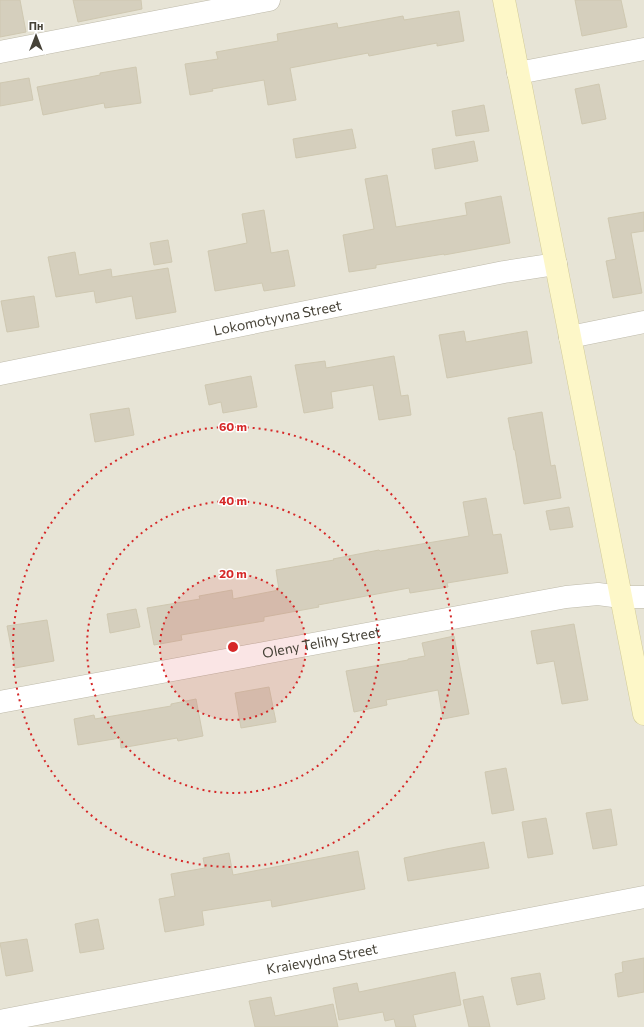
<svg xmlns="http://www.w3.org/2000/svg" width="644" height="1027" viewBox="0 0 644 1027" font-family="Commissioner,sans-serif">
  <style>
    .residential { fill: #e7e4d6 }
    .building { fill: #d5cfbd; stroke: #cfc8b1 }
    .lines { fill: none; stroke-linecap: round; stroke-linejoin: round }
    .street-casing { stroke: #bebaaa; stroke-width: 23 }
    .secondary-casing { stroke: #d2cb99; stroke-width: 23 }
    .street { stroke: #fff; stroke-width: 22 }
    .secondary { stroke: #fdf7c8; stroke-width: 22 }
    .ring { fill: none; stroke: #d62828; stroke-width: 2; stroke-dasharray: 2 4 }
    .labels { text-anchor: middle; stroke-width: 3; stroke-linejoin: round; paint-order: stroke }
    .street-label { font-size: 14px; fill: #464237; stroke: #fff }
    .centre { fill: #d62828; stroke: #fff; stroke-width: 2 }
    .ring-label { font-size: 12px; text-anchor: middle; font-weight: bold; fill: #d62828; stroke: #fff; stroke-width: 3; stroke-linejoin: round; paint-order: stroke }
  </style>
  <rect width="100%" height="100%" fill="#f3f1e8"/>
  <!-- residential -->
  <path class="residential" d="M0,0H644V1027H0Z"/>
  <!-- building -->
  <path class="building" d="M0,0H20L26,32L0,37Z
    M73,0H141L142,9L78,22Z
    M575,0H621L627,27L582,36Z
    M459,11L464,41L437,46V43L369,56L368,53L290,68L296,100L268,105L264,80L212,89L213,91L190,95L185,64L218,59L216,52L278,41L277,34L337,23L338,28L403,16L404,20Z
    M136,67L141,103L105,108L104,103L43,115L37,87L100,75V73Z
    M29,78L33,100L0,106V83Z
    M599,84L606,119L582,124L575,89Z
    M484,105L489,131L456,136L452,111Z
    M352,129L356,148L296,158L293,139Z
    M474,141L478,161L435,169L432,149Z
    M387,175L396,227L467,215L465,203L501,196L510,243L444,255V254L376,265V268L349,272L343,235L374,229L365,179Z
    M264,210L271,253L288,250L295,286L264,291L262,283L215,291L208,251L247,243L242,214Z
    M644,212V231L631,233L642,293L613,298L606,261L616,259L608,218Z
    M168,240L172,262L154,265L150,243Z
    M75,252L79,275L111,269L112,277L168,268L176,312L136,319L132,296L96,303L94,291L56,297L48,257Z
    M34,296L39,327L7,332L1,301Z
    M464,331L466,342L527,331L532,363L447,378L439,335Z
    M394,356L401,396L408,395L411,415L379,420L373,385L331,392L333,408L304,413L295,365L325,361L326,368Z
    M251,376L257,407L223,413L221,402L209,405L205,385Z
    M129,408L134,435L95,442L90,414Z
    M542,412L551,466L555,465L561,498L524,504L515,450H514L508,418Z
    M486,498L493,535L501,534L508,573L447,583L448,587L410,593L409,588L318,605L319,607L264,617V621L181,635L182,640L154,645L147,608L200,599L199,596L232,590L233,599L279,590L276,570L334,560L333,559L379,550L380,551L469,536L463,502Z
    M569,507L573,527L550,530L546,511Z
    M136,609L140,627L110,633L107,614Z
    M47,620L54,661L15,668L7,626Z
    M574,624L588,700L562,704L554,661L537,664L531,631Z
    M454,636L469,714L443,719L438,690L386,700L387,705L354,712L346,671L408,660V659L425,656L422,643Z
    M269,687L276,722L241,728L235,693Z
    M196,699L203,736L178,741L177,738L121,748L120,738L78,745L74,719L94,715L95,719L171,706V704Z
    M506,768L514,810L492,814L485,772Z
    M611,809L617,845L593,849L586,813Z
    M546,818L553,854L528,858L522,822Z
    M484,842L489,868L408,881L404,858L446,849Z
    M358,851L365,889L272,907L271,900L202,911L204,925L165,932L159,899L175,896L171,874L205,868L203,858L229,853L233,875Z
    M98,919L104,949L80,953L75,924Z
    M27,939L33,971L6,976L0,943Z
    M644,958V992L618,997L615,974L623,972L622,962Z
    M455,972L461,1005L413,1015L416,1027H396L394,1019L385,1021L383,1012L339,1020L333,988L357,983L359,992Z
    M540,973L545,999L517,1005L511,978Z
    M483,996L490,1027H469L463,1000Z
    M271,997L275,1016L333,1004L338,1027H255L249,1001Z"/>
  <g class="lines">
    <defs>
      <g id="street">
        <path d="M0,52L269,0"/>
        <path d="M518,73L644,49"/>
        <path d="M570,337L644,322"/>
        <path id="s1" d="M0,374L504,272L556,264"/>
        <path id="s2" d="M0,702L566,597L598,594L621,597H644"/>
        <path id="s3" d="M0,1021L644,897"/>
      </g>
      <path id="secondary" d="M504,0L644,714"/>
    </defs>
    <!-- street casing -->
    <use href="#street" class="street-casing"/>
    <!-- secondary casing -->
    <use href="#secondary" class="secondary-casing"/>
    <!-- street -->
    <use href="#street" class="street"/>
    <!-- secondary -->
    <use href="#secondary" class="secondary"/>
  </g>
  <!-- distance rings -->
  <circle cx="233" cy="647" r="73" fill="#d62828" fill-opacity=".12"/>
  <g class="ring">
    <circle cx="233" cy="647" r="73"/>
    <circle cx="233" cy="647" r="146"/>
    <circle cx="233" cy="647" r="220"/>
  </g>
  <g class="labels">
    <!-- street labels -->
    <g class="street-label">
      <text dy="5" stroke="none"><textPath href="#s1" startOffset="283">Lokomotyvna Street</textPath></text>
      <text dy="5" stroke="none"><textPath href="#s2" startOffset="327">Oleny Telihy Street</textPath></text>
      <text dy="5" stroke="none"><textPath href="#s3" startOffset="328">Kraievydna Street</textPath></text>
    </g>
  </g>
  <circle cx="233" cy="647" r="6" class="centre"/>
  <g class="ring-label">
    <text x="233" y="431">60 m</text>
    <text x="233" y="505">40 m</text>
    <text x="233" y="578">20 m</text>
  </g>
  <!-- north arrow -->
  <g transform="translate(36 36)" stroke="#ffffff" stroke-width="3" paint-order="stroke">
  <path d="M0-3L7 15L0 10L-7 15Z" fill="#464237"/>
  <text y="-6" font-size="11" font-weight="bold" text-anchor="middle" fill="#464237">Пн</text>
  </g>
</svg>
